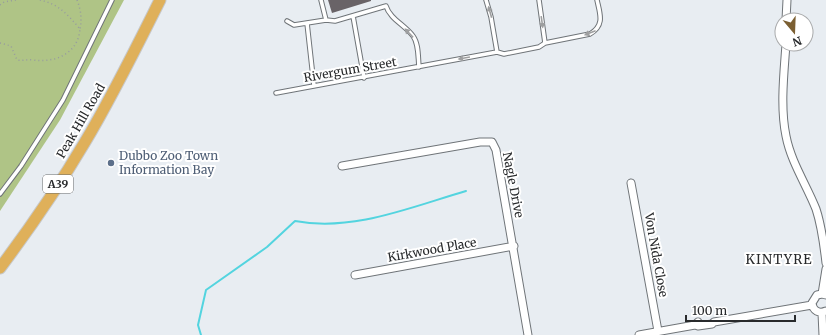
<svg xmlns="http://www.w3.org/2000/svg" width="826" height="335" viewBox="0 0 826 335" font-family="Merriweather,serif">
  <style>
    .green { fill: #afc486 }
    .lines { fill: none; stroke-linecap: round; stroke-linejoin: round }
    .stream { stroke: #53d4df; stroke-width: 2 }
    .building { fill: #696367 }
    .service-casing { stroke: #6f7478; stroke-width: 5.5 }
    .minor-casing { stroke: #6f7478; stroke-width: 9 }
    .trunk-casing { stroke: #c7c8c8; stroke-width: 13 }
    .path { stroke: #979b9f; stroke-width: 1.5; stroke-dasharray: 1 3; stroke-linecap: butt }
    .service { stroke: #fff; stroke-width: 3.5 }
    .minor { stroke: #fff; stroke-width: 7 }
    .trunk { stroke: #dfb05a; stroke-width: 11 }
    .oneway { fill: #9e9fa0 }
    .service-dot { fill: #5c6f8a; stroke: #fff; stroke-width: 1.5 }
    .labels { text-anchor: middle; stroke-width: 4; stroke-linejoin: round; paint-order: stroke }
    .shield { fill: #fff; stroke: #686a6b; stroke-width: 1 }
    .shield-label { font-size: 11px; font-weight: bold; fill: #282a2c }
    .street-label { font-size: 12px; fill: #282a2c; stroke: #fff }
    .service-label { font-size: 12px; fill: #4e5e75; stroke: #fff; text-anchor: start }
    .neighbourhood-label { font-size: 13px; letter-spacing: 1px; fill: #282a2c; stroke: #fff }
  </style>
  <rect width="100%" height="100%" fill="#e8edf2"/>
  <!-- green -->
  <path class="green" d="M0,0H124L60,120L0,211Z"/>
  <g class="lines">
    <!-- stream -->
    <path class="stream" d="M201,335L198,325L206,290L267,247L295,221C353,232 411,207 466,191"/>
  </g>
  <!-- building -->
  <path class="building" d="M328,0H371V1L332,13Z"/>
  <g class="lines">
    <defs>
      <path id="service" d="M321,0L326,20
        M486,0L491,17L497,52
        M539,0L545,43
        M386,6C390,19 405,25 413,36C419,44 418,58 419,67
        M353,16L364,78
        M287,21L294,25L326,20L335,21L386,6
        M307,23L314,86
        M276,93L497,52L504,54L539,47L545,43L590,34C605,25 600,14 597,0
        M0,194L21,166L63,100L112,0"/>
      <path id="minor" d="M786,20L787,0
        M786,44C784,73 780,107 786,136C791,162 806,184 816,209C822,227 824,245 826,263
        M342,166L480,142H492L496,150L528,335
        M631,183L658,331
        M355,275L514,246
        M822,294L826,269
        M826,295L822,294L817,295L812,303C813,311 819,314 826,311
        M822,313L823,335
        M695,325L698,326L712,324L714,322L812,305
        M639,335L695,325L698,322"/>
      <path id="trunk" d="M0,268C30,228 59,186 85,142C112,97 136,48 160,0"/>
    </defs>
    <!-- service casing -->
    <use href="#service" class="service-casing"/>
    <!-- minor casing -->
    <use href="#minor" class="minor-casing"/>
    <!-- trunk casing -->
    <use href="#trunk" class="trunk-casing"/>
    <!-- path -->
    <path class="path" d="M77,0C81,10 82,19 80,29
      M0,5L4,2L16,0
      M0,43L11,46L17,60C24,61 27,59 33,60C55,63 78,54 80,29C68,15 58,3 39,0"/>
    <!-- service -->
    <use href="#service" class="service"/>
    <!-- minor -->
    <use href="#minor" class="minor"/>
    <!-- trunk -->
    <use href="#trunk" class="trunk"/>
  </g>
  <!-- one-way arrows -->
  <defs><path id="oneway-solid" d="M-6-.8H1V-3.2L6.5 0L1 3.2V.8H-6Z"/></defs>
  <g class="oneway">
    <use href="#oneway-solid" transform="translate(490 12) rotate(-106)"/>
    <use href="#oneway-solid" transform="translate(542 22) rotate(82)"/>
    <use href="#oneway-solid" transform="translate(409 33) rotate(-133)"/>
    <use href="#oneway-solid" transform="translate(590 33) rotate(159)"/>
    <use href="#oneway-solid" transform="translate(464 58) rotate(170)"/>
  </g>
  <!-- markers -->
  <circle class="service-dot" cx="111" cy="163" r="4"/>
  <g class="labels">
    <!-- shield labels -->
    <rect class="shield" x="43" y="175" width="30" height="18" rx="3"/>
    <g class="shield-label">
      <text x="58" y="188">A39</text>
    </g>
    <!-- street labels -->
    <g class="street-label">
      <text transform="translate(350 70) rotate(-10)" y="4">Rivergum Street</text>
      <text transform="translate(81 121) rotate(-60)" y="4">Peak Hill Road</text>
      <text transform="translate(513 185) rotate(79)" y="4">Nagle Drive</text>
      <text transform="translate(432 250) rotate(-10)" y="4">Kirkwood Place</text>
      <text transform="translate(656 255) rotate(80)" y="4">Von Nida Close</text>
    </g>
    <!-- service labels -->
    <g class="service-label">
      <text x="119" y="160">Dubbo Zoo Town<tspan x="119" dy="14">Information Bay</tspan></text>
    </g>
    <!-- neighbourhood labels -->
    <g class="neighbourhood-label">
      <text x="779" y="264">KINTYRE</text>
    </g>
  </g>
  <!-- north arrow -->
  <g transform="translate(794 32) rotate(161)"><circle r="19" fill="#ffffff" stroke="#a9aaab"/>
  <path d="M0-3L7 15L0 10L-7 15Z" fill="#7b5f32"/>
  <text y="-6" font-size="11" font-weight="bold" text-anchor="middle" fill="#282a2c">N</text>
  </g>
  <!-- scale -->
  <path d="M686 315v6h109v-6" fill="none" stroke="#282a2c" stroke-width="2"/>
  <text x="692" y="315" font-size="12" fill="#282a2c" stroke="#ffffff" stroke-width="3" paint-order="stroke">100 m</text>
</svg>
